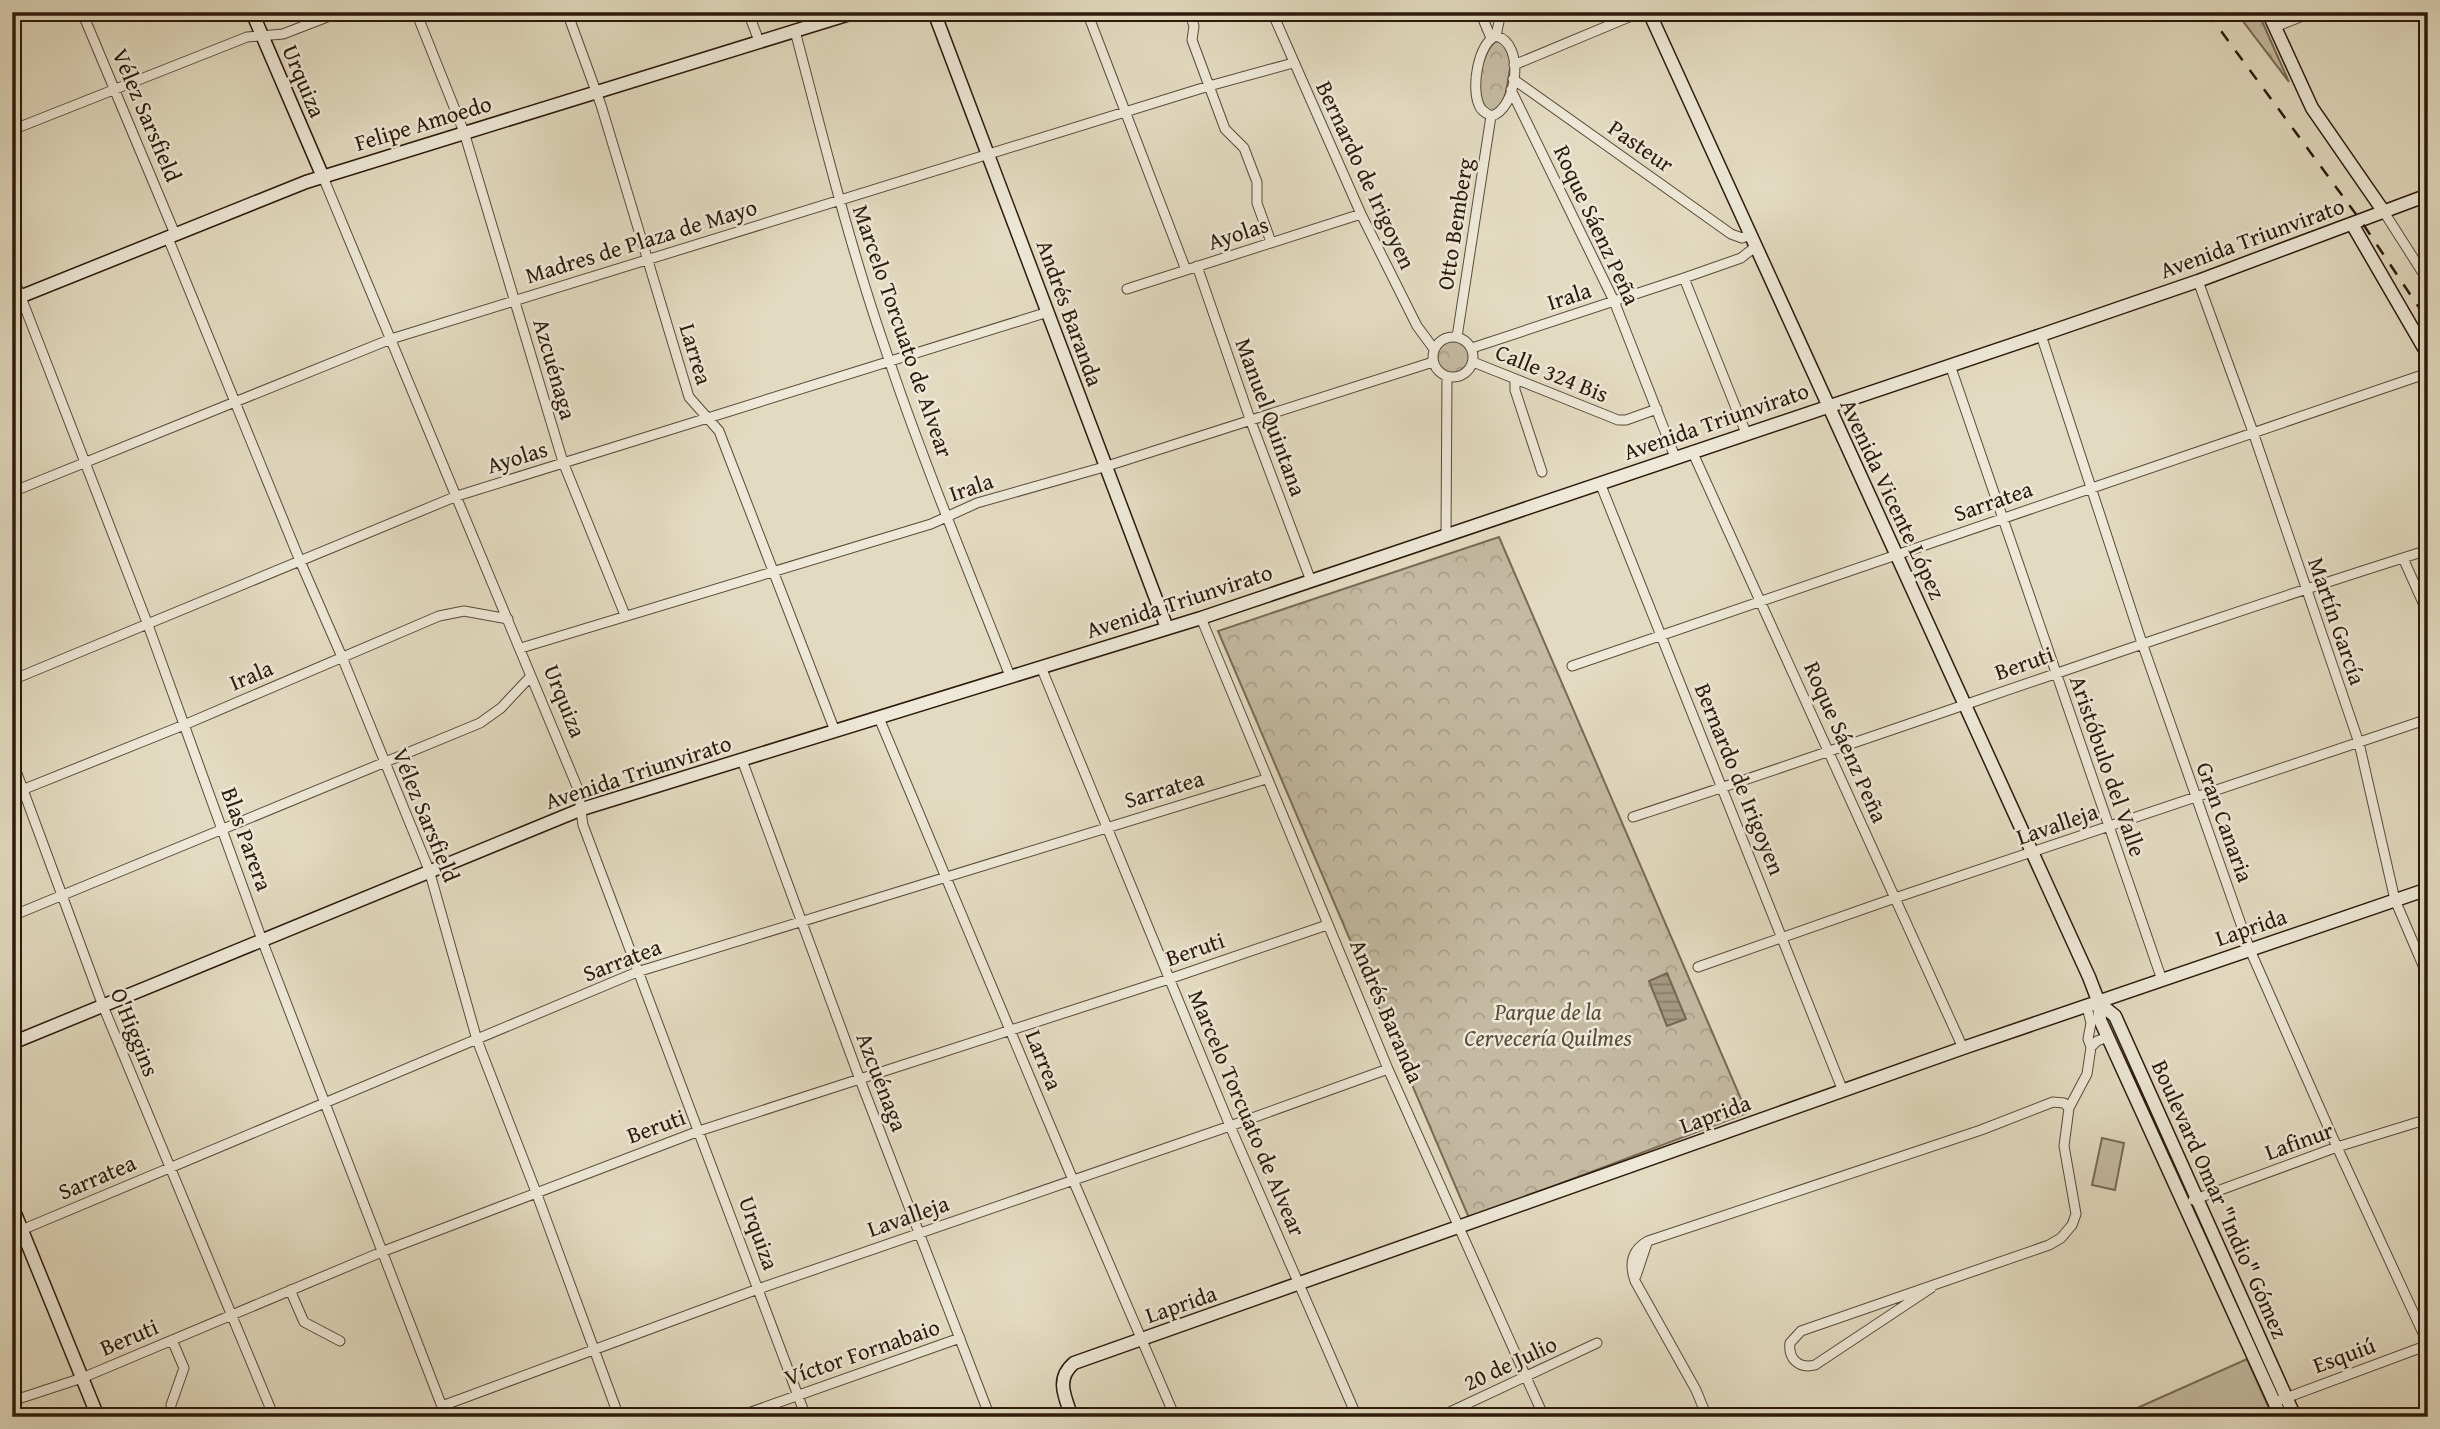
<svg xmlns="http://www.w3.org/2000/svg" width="2440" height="1429" viewBox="0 0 2440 1429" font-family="'Gentium Book Plus',serif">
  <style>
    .green { fill: #c4baa2; stroke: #786a56; stroke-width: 2 }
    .park { fill: url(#park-crowns); stroke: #786a56; stroke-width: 2 }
    .water { fill: url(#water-rules); stroke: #756653; stroke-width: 2 }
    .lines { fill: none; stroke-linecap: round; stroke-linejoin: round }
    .street-casing { stroke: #5a4a38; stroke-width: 11 }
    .secondary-casing { stroke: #2c1a0b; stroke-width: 15 }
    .street { stroke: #ede8d7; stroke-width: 9 }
    .secondary { stroke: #ede8d7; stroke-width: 12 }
    .rail { stroke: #2c1a0b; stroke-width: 2.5; stroke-dasharray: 12 12; stroke-linecap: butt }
    .labels { text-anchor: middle; stroke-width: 5; stroke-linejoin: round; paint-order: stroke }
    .street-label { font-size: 23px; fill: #2c1a0b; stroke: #ede8d7 }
    .park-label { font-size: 23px; font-style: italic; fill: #5a4a38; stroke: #ede8d7 }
  </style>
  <defs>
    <pattern id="park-crowns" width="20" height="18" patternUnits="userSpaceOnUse" patternTransform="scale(1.75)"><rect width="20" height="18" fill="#c4baa2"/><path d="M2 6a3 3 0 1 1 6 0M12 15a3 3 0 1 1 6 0" fill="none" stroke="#a99f8a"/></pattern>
    <pattern id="water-rules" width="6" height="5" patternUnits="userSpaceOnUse" patternTransform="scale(1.75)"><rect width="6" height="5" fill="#a59983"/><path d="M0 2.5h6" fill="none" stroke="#877c69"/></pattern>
  </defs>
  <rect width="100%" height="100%" fill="#e3dbc1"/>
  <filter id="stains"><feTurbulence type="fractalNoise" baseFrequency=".00286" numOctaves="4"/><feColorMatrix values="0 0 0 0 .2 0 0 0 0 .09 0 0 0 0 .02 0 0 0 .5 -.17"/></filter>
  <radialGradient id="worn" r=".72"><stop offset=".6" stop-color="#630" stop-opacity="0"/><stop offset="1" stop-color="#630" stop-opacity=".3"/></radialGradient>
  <!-- green -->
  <path class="green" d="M2102,1138L2124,1143L2115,1190L2092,1185Z
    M2247,1359L2273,1417H2117Z"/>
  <!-- park -->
  <path class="park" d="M2236,12H2258L2289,82Z
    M1496,40L1506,46L1511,64L1504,103L1491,113C1471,100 1479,54 1496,40Z
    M1437 357a16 16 0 1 1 32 0a16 16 0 1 1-32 0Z
    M1499,537L1747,1113L1469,1218L1218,631Z"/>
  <!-- water -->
  <path class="water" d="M1667,973L1686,1019L1667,1026L1649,981Z"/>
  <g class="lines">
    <defs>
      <path id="street" d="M82,12L175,234
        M416,12L464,132L563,462L625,615
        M567,12L601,105L689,397L719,431L835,731
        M748,12L759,41
        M1087,12L1186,270
        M1189,12L1194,26L1192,40L1225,129L1244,148L1257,182V203L1271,242
        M1272,12L1361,214L1417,326L1434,349
        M1480,12L1491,38
        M2275,27L2313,12
        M795,31C823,137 849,244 885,348C922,459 967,567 1010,676
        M1496,36C1526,43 1517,110 1491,116C1486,113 1481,111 1479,105C1471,87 1478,44 1496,36Z
        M1496,36L1501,12
        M1514,65L1641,12
        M1513,79L1731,234L1742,238L1750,235
        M1511,90L1614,301L1675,457
        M12,130L247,37L283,34L340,12
        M323,177L578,789L583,825L806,1417
        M2384,212L2428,281
        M168,238L300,561L342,657L429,870L477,1040L536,1192L619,1417
        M1197,266L1250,419L1311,581
        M12,274L148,625L262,940L446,1417
        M1684,278L1746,433
        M2198,281L2253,432L2359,743L2395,900L2428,977
        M1127,289L1361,214
        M2041,335L2142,643L2250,950L2337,1147L2428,1344
        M1433 357a20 20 0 1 1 40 0a20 20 0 1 1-40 0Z
        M1457,337L1491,116
        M1472,348L1684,278L1741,258L1755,247
        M1473,362L1618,420H1626L1657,409
        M1950,365L2162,980
        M1515,379V390L1542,472
        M1692,451L1963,1048
        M1600,483L1843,1091
        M12,492L391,339L1209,86L1293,63
        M1446,535L1447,376
        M2403,558L2428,614
        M1201,618L1388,1069L1544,1417
        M521,648L931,524L977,503L1104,467L1433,362
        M1572,666L2428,373
        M1041,667L1230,1126L1357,1417
        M12,680L457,496L1048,312
        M879,718L1073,1180L1175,1417
        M12,760L103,1006L274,1417
        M742,760L859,1077L990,1417
        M12,794L184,725L439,616L464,611L508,619
        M1633,817C1899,730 2161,634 2428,550
        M12,916L480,723L501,708L531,676
        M1698,967L1895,898L2428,719
        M2087,1007L2091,1023L2088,1039L2091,1047
        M2193,1200L2337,1147L2428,1119
        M12,1234L637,972L1266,779
        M1636,1276L1647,1243
        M1931,1288L1815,1365C1799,1369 1788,1359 1790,1343L1801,1331L2049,1245L2061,1238L2072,1225L2076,1214L2064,1146L2069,1108L2087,1074L2091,1047L2097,1041L2108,1037
        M290,1290L304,1322L340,1341
        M12,1401L82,1378L384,1251L699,1131L1169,979L1327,925
        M2275,1402L2428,1345
        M171,1405L184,1368L172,1340
        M442,1406L758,1289L1230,1126L1388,1069
        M737,1417L960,1338
        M1439,1417L1597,1343
        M1707,1417L1696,1390L1635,1281C1629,1264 1632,1250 1648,1241L1981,1130L2053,1102L2064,1103L2069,1108"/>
      <path id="secondary" d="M252,12L323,177
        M934,12L1167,628
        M1649,12L2089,977L2099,1003L2100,1020L2281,1417
        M2268,12L2312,108L2384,212
        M2352,224L2428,355
        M12,300L306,182L856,12
        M2099,1003L2115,1016L2295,1417
        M12,1043L582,809L1201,618L2041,335L2198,281L2428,195
        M12,1206L98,1417
        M1072,1417C1065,1397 1055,1379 1074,1363L1963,1048L2428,889"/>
    </defs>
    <!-- street casing -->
    <use href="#street" class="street-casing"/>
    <!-- secondary casing -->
    <use href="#secondary" class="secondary-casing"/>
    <!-- street -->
    <use href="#street" class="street"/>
    <!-- secondary -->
    <use href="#secondary" class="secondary"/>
    <!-- rail -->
    <path class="rail" d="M2207,12L2361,221L2428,321"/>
  </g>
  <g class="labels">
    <!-- street labels -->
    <g class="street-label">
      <text transform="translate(304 81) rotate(67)" y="8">Urquiza</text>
      <text transform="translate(147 115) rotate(67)" y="8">Vélez Sarsfield</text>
      <text transform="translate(423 123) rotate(-17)" y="8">Felipe Amoedo</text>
      <text transform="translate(1641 146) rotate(35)" y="8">Pasteur</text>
      <text transform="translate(1366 175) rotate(65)" y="8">Bernardo de Irigoyen</text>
      <text transform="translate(1455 224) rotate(-81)" y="8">Otto Bemberg</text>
      <text transform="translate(1597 225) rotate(65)" y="8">Roque Sáenz Peña</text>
      <text transform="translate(1238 233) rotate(-18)" y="8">Ayolas</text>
      <text transform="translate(2252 238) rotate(-20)" y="8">Avenida Triunvirato</text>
      <text transform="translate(641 241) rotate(-17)" y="8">Madres de Plaza de Mayo</text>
      <text transform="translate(1569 296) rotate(-18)" y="8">Irala</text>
      <text transform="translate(1070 313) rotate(70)" y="8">Andrés Baranda</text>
      <text transform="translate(903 331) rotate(71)" y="8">Marcelo Torcuato de Alvear</text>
      <text transform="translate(696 354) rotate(73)" y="8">Larrea</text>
      <text transform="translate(555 369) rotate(74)" y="8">Azcuénaga</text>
      <text transform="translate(1552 373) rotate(22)" y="8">Calle 324 Bis</text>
      <text transform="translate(1271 417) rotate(70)" y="8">Manuel Quintana</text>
      <text transform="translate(1716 421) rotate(-19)" y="8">Avenida Triunvirato</text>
      <text transform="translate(517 457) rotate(-17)" y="8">Ayolas</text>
      <text transform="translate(971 487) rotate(-19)" y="8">Irala</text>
      <text transform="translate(1893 499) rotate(65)" y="8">Avenida Vicente López</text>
      <text transform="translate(1993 501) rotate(-19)" y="8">Sarratea</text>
      <text transform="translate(1179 601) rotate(-18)" y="8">Avenida Triunvirato</text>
      <text transform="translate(2337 621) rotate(71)" y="8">Martín García</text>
      <text transform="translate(2024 663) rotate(-19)" y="8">Beruti</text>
      <text transform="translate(251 675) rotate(-23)" y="8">Irala</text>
      <text transform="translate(565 701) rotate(68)" y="8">Urquiza</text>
      <text transform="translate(1846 742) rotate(66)" y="8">Roque Sáenz Peña</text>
      <text transform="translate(2108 766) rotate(71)" y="8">Aristóbulo del Valle</text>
      <text transform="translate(638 772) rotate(-18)" y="8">Avenida Triunvirato</text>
      <text transform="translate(1740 779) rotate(68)" y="8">Bernardo de Irigoyen</text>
      <text transform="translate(1164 789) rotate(-17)" y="8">Sarratea</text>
      <text transform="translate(426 815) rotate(68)" y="8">Vélez Sarsfield</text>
      <text transform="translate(2225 822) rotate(70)" y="8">Gran Canaria</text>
      <text transform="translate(2057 824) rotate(-19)" y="8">Lavalleja</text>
      <text transform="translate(247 839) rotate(70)" y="8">Blas Parera</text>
      <text transform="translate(2251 927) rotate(-19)" y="8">Laprida</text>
      <text transform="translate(1195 949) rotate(-19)" y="8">Beruti</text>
      <text transform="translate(622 960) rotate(-21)" y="8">Sarratea</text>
      <text transform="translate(1387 1011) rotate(67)" y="8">Andrés Baranda</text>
      <text transform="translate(135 1032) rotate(68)" y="8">O'Higgins</text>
      <text transform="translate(1044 1060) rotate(68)" y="8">Larrea</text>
      <text transform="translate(882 1082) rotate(69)" y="8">Azcuénaga</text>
      <text transform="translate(1247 1113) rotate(67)" y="8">Marcelo Torcuato de Alvear</text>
      <text transform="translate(1715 1114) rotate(-20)" y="8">Laprida</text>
      <text transform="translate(656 1126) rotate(-20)" y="8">Beruti</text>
      <text transform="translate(2299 1141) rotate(-20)" y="8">Lafinur</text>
      <text transform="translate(97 1177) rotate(-23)" y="8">Sarratea</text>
      <text transform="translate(2220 1199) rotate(66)" y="8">Boulevard Omar "Indio" Gómez</text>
      <text transform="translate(908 1216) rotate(-19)" y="8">Lavalleja</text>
      <text transform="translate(759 1233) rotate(70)" y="8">Urquiza</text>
      <text transform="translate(1181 1304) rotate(-19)" y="8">Laprida</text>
      <text transform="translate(129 1337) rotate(-23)" y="8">Beruti</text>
      <text transform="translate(862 1352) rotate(-19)" y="8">Víctor Fornabaio</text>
      <text transform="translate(2344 1355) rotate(-20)" y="8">Esquiú</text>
      <text transform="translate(1510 1363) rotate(-25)" y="8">20 de Julio</text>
    </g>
    <!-- park labels -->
    <g class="park-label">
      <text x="1548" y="1020">Parque de la<tspan x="1548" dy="26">Cervecería Quilmes</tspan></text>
    </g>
  </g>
  <!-- margin -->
  <rect width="2440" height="1429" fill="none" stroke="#e3dbc1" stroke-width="42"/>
  <rect x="14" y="14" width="2412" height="1401" fill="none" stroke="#2c1a0b" stroke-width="3.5"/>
  <rect x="21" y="21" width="2398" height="1387" fill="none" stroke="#2c1a0b" stroke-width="2"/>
  <rect width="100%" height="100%" filter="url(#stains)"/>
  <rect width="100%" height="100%" fill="url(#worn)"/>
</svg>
